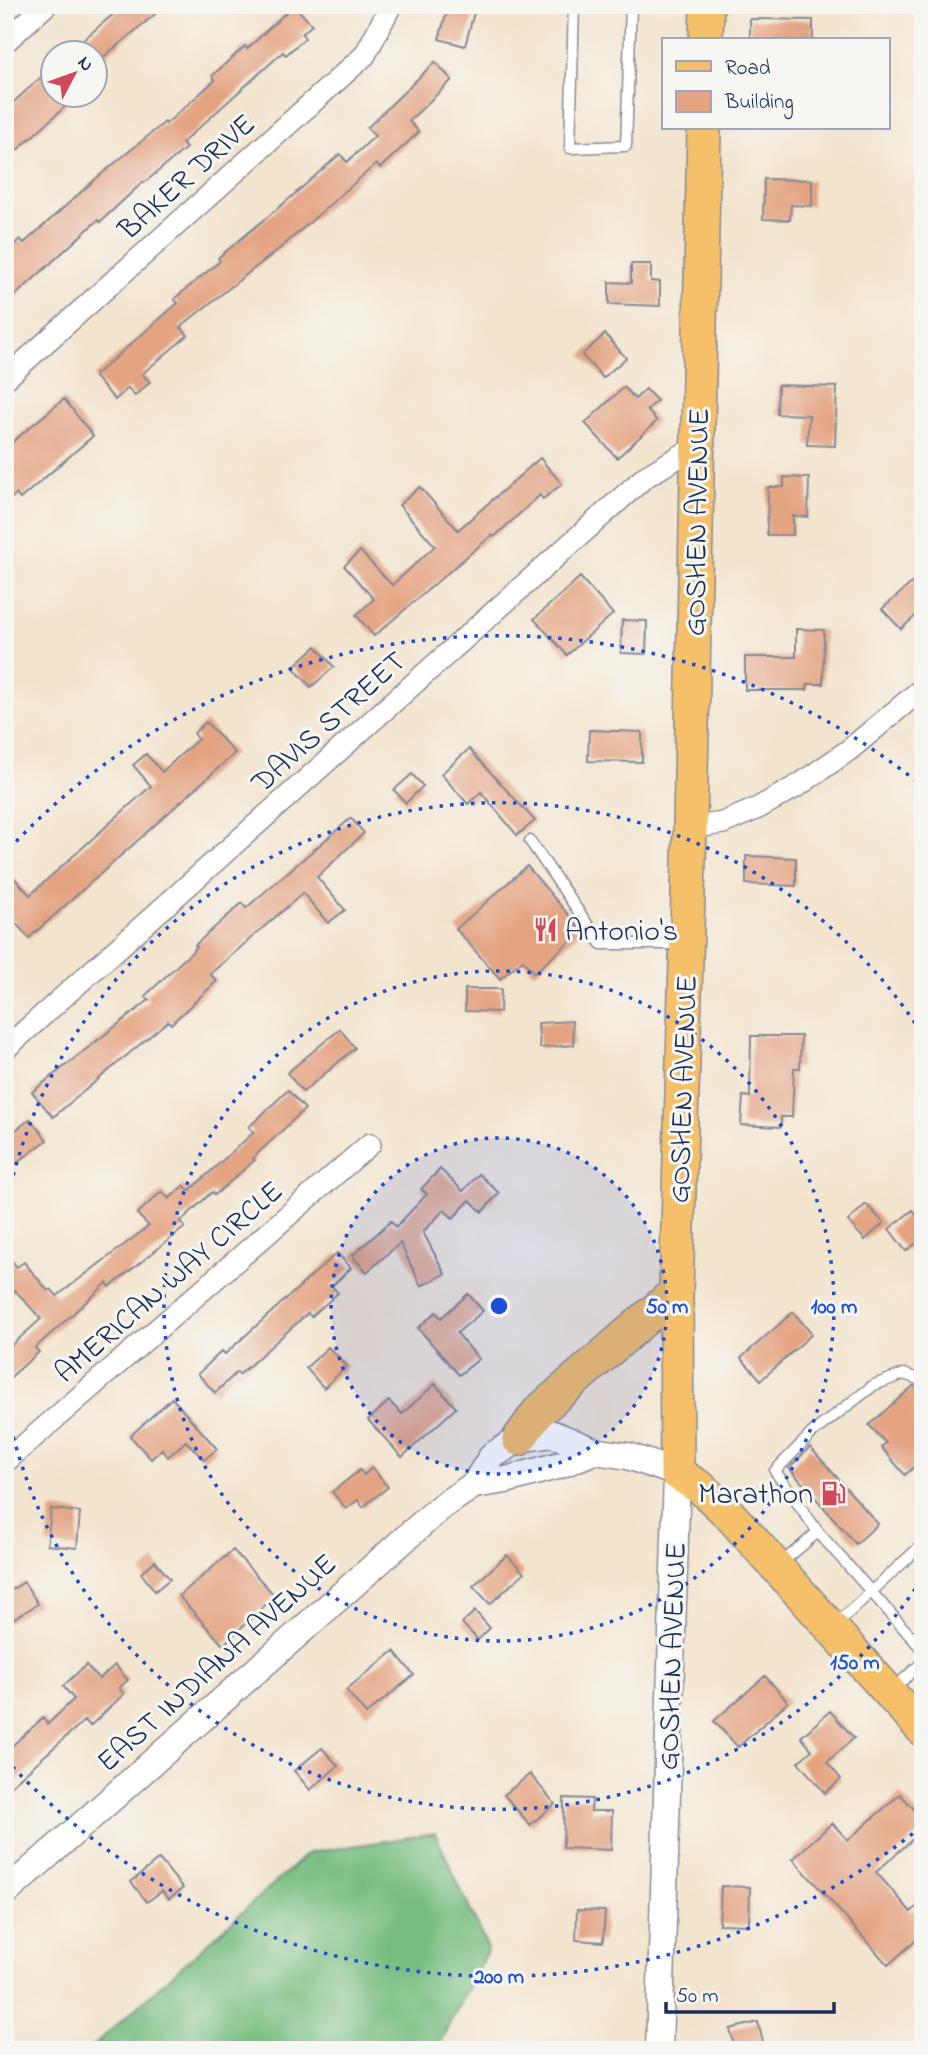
<svg xmlns="http://www.w3.org/2000/svg" width="928" height="2055" viewBox="0 0 928 2055" font-family="'Indie Flower',sans-serif">
  <style>
    .forest { fill: #78bd80; stroke: #4a766f; stroke-width: 2 }
    .building { fill: #e4a381 }
    .lines { fill: none; stroke-linecap: round; stroke-linejoin: round }
    .service-casing { stroke: #878a96; stroke-width: 13 }
    .minor-casing { stroke: #878a96; stroke-width: 24 }
    .tertiary-casing { stroke: #878a96; stroke-width: 29 }
    .primary-casing { stroke: #878a96; stroke-width: 36 }
    .service { stroke: #fff; stroke-width: 10 }
    .minor { stroke: #fff; stroke-width: 21 }
    .tertiary { stroke: #fff; stroke-width: 26 }
    .primary { stroke: #f6c06b; stroke-width: 33 }
    .ring { fill: none; stroke: #1d4ed8; stroke-width: 3.5; stroke-dasharray: 3.5 7 }
    .labels { text-anchor: middle; stroke-width: 6; stroke-linejoin: round; paint-order: stroke }
    .street-label { font-size: 30px; fill: #1b2f5e; stroke: #f6f6f2 }
    .poi-label { font-size: 30px; fill: #1b2f5e; stroke: #f6f6f2; text-anchor: start }
    .centre { fill: #1d4ed8; stroke: #f6f6f2; stroke-width: 3.5 }
    .ring-label { font-size: 21px; text-anchor: middle; font-weight: bold; fill: #1d4ed8; stroke: #f6f6f2; stroke-width: 6; stroke-linejoin: round; paint-order: stroke }
  </style>
  <rect width="100%" height="100%" fill="#f6f6f2"/>
  <filter id="ink" filterUnits="userSpaceOnUse"><feTurbulence type="fractalNoise" baseFrequency=".0143" numOctaves="2"/><feDisplacementMap in="SourceGraphic" scale="14" xChannelSelector="R" yChannelSelector="G"/><feConvolveMatrix kernelMatrix="1 2 1 2 8 2 1 2 1" color-interpolation-filters="sRGB"/></filter>
  <filter id="wash" filterUnits="userSpaceOnUse"><feTurbulence type="fractalNoise" baseFrequency=".00686" numOctaves="4" result="noise"/><feDisplacementMap in="SourceGraphic" scale="28" xChannelSelector="R" yChannelSelector="G"/><feGaussianBlur stdDeviation="1.57" result="paint"/><feColorMatrix in="noise" values="0 0 0 0 0 0 0 0 0 0 0 0 0 0 0 0 0 1.4 0 .05"/><feComposite in="paint" operator="in"/></filter>
  <g filter="url(#wash)">
    <rect width="100%" height="100%" fill="#f3e4ce"/>
    <!-- forest -->
    <path class="forest" d="M435,1833L488,1949L436,2050H89L308,1853Z"/>
    <g id="blocks">
      <!-- building -->
      <path class="building" d="M124,5H166L94,65V52H69Z
        M294,5L312,25L302,34L305,38L286,55L283,52L182,143L186,148L144,183L143,182L100,222L98,220L5,305V253L20,239L24,243L99,176L165,122L166,124L215,80L212,76L245,46L247,49Z
        M456,5H476L465,46L439,39L448,8L454,10Z
        M750,19L813,20V40H750Z
        M435,62L452,80L409,121L419,132L380,168L376,164L284,245L180,327L188,335L142,374L150,382L135,396L128,388L115,400L94,376L178,303L174,299L220,261L218,258L289,199L340,154L347,162L375,136L367,128Z
        M52,67V94H57L67,105L5,161V110Z
        M764,179L812,180V206L791,205L790,220L763,219Z
        M631,264H651V281L660,282V306L609,304V282L631,283Z
        M605,334L626,358L603,378L582,355Z
        M778,385L837,387L835,446L807,445L809,415L777,414Z
        M624,387L635,399L646,389L657,401L647,410L657,421L617,458L585,423Z
        M64,399L93,436L20,499L16,494L5,504V448Z
        M540,458L562,484L543,499L540,495L494,537L492,535L374,636L356,615L374,599L344,566L360,551L392,585L435,546L399,505L420,487L458,530Z
        M784,477L809,478L808,517L793,516V535H767L768,487H784Z
        M923,573V609L901,629L882,609Z
        M580,577L613,614L567,655L534,619Z
        M622,620L647,621L646,654L621,653Z
        M796,629L824,630L823,684H808L807,690H745V657H796Z
        M316,646L334,667L311,687L293,667Z
        M206,722L235,753L29,938L5,911V868L30,895L151,786L133,765L146,754L162,772L198,739L194,733Z
        M589,730L642,732V762L588,761Z
        M469,749L535,821L517,835L481,792L468,804L441,774Z
        M412,774L423,786L406,803L394,790Z
        M351,818L364,833L317,877L345,910L328,923L303,893L210,974L217,981L171,1024L168,1021L53,1117L32,1092L149,1000L145,996L197,947L195,945L242,903L246,908Z
        M746,856L796,858V886L746,884Z
        M527,866L582,931L534,973L523,960L500,979L456,929Z
        M465,989H501L500,1012L465,1011Z
        M572,1021L574,1045L540,1048L538,1023Z
        M340,1029L355,1048L303,1092L287,1073Z
        M751,1036H801L800,1068H794L792,1117H781V1127L741,1125L743,1096L750,1097Z
        M288,1090L305,1109L253,1158L255,1160L215,1195L212,1192L180,1222L185,1227L110,1287L107,1283L35,1348L39,1352L5,1382V1351L41,1319L15,1290L5,1298V1253L17,1267L24,1262L48,1291L51,1289L57,1296L149,1226L137,1214L162,1191L169,1199L184,1185L189,1191L254,1132L249,1127Z
        M30,1119L47,1140L5,1172V1139Z
        M440,1169L463,1191L479,1174L499,1193L482,1212L470,1200L453,1218L444,1210L423,1232L445,1274L421,1286L400,1243L367,1272L352,1256L391,1221L396,1227L427,1194L421,1189Z
        M866,1204L884,1223L865,1240L848,1221Z
        M913,1210L923,1222V1238L906,1251L889,1229Z
        M337,1253L351,1268L332,1286L338,1293L311,1317L308,1313L239,1375L237,1372L215,1393L198,1374L222,1351L225,1354Z
        M468,1294L483,1311L457,1333L479,1359L459,1375L418,1328L436,1312L441,1318Z
        M793,1312L812,1334L761,1380L741,1358Z
        M328,1347L347,1366L324,1388L306,1368Z
        M435,1384L456,1408L402,1457L368,1420L389,1401L402,1414Z
        M913,1386L923,1389V1459L905,1475L881,1447L886,1443L869,1425Z
        M172,1398L217,1449L204,1460L186,1441L168,1457L162,1449L151,1459L130,1436Z
        M810,1447L878,1524L856,1544L789,1468Z
        M372,1468L388,1487L363,1507L358,1500L346,1509L332,1492L360,1470L364,1475Z
        M51,1509L80,1512L77,1548L47,1545Z
        M233,1550L275,1596L223,1645L179,1596Z
        M507,1555L524,1573L490,1604L473,1586Z
        M155,1561L170,1579L155,1591L141,1573Z
        M24,1582L38,1604L5,1624V1594Z
        M475,1611L490,1628L478,1640L462,1623Z
        M394,1651L414,1675L366,1714L346,1690Z
        M86,1665L99,1679L115,1665L128,1680L119,1688L124,1694L90,1726L85,1720L5,1791V1752L43,1718L48,1724L74,1699L63,1686Z
        M765,1676L788,1702L738,1747L714,1721Z
        M830,1711L854,1738L827,1762L841,1779L825,1793L798,1762L812,1750L801,1737Z
        M322,1748L338,1766L310,1790L294,1771Z
        M530,1774L555,1804L530,1825L504,1795Z
        M900,1794L923,1819V1830L876,1872L911,1912L923,1901V1934L888,1965L793,1859L832,1823L848,1840Z
        M564,1798L592,1799L591,1811H612L611,1850L563,1848Z
        M159,1859L183,1888L169,1899L162,1891L147,1902L131,1882Z
        M721,1886L750,1887L749,1925L719,1924Z
        M577,1910L605,1911L603,1942L576,1940Z
        M758,2022L765,2050H735L730,2029Z"/>
    </g>
  </g>
  <g filter="url(#ink)">
    <use href="#blocks" fill-opacity="0" stroke="#878a96" stroke-width="2"/>
    <g class="lines">
      <defs>
        <path id="service" d="M574,5L570,148L626,146L631,5
          M530,841L601,944H684
          M818,1532L775,1471L812,1433L874,1385L904,1374L923,1381
          M779,1565L818,1532L923,1650
          M834,1626L923,1544
          M891,1691L923,1662"/>
        <path id="minor" d="M5,42L46,5
          M5,379L365,55L391,5
          M690,828L723,823L758,808L799,785L849,750L923,688
          M5,1049L645,477L697,446
          M5,1462L370,1144"/>
        <path id="tertiary" d="M474,1485L492,1456L519,1439L553,1434L594,1451L628,1456L677,1473L659,2050
          M5,1893L442,1506L474,1485L506,1480L560,1465L594,1451"/>
        <path id="primary" d="M706,40L707,5
          M704,128L690,828L676,1292L677,1473L701,1488L728,1513L923,1730
          M519,1439L539,1411L676,1292"/>
      </defs>
      <!-- service casing -->
      <use href="#service" class="service-casing"/>
      <!-- minor casing -->
      <use href="#minor" class="minor-casing"/>
      <!-- tertiary casing -->
      <use href="#tertiary" class="tertiary-casing"/>
      <!-- primary casing -->
      <use href="#primary" class="primary-casing"/>
      <!-- service -->
      <use href="#service" class="service"/>
      <!-- minor -->
      <use href="#minor" class="minor"/>
      <!-- tertiary -->
      <use href="#tertiary" class="tertiary"/>
      <!-- primary -->
      <use href="#primary" class="primary"/>
    </g>
  </g>
  <!-- distance rings -->
  <circle cx="499" cy="1306" r="168" fill="#1d4ed8" fill-opacity=".12"/>
  <g class="ring">
    <circle cx="499" cy="1306" r="168"/>
    <circle cx="499" cy="1306" r="335"/>
    <path d="M921 1580A503 503 0 0 1 6 1406M6 1206A503 503 0 0 1 921 1032"/>
    <path d="M921 1827A670 670 0 0 1 9 1763M9 849A670 670 0 0 1 921 785"/>
  </g>
  <!-- icons -->
  <defs>
    <symbol id="restaurant-bare" viewBox="-9 -9 18 18"><path d="M-5-6h1v4h1v-4h1v4h1v-4h1v5L-1.5 .5V6h-2V.5L-5-1ZM5-6V6H3V1.5H1.5Q1.5-4 5-6Z" fill="#d1495b" stroke="#f6f6f2" stroke-width="2.5" paint-order="stroke"/></symbol>
    <symbol id="fuel-bare" viewBox="-9 -9 18 18"><path d="M-5.5-6h7V0h2V4h1.3V-2.5L3-4.5l.8-.8L6-3V5H2.5V1h-1V6h-7ZM-4.2-4.7v3.2H.2V-4.7Z" fill="#d1495b" stroke="#f6f6f2" stroke-width="2.5" paint-order="stroke"/></symbol>
  </defs>
  <g fill-rule="evenodd">
    <use href="#restaurant-bare" x="528" y="912" width="35" height="35"/>
    <use href="#fuel-bare" x="816" y="1476" width="35" height="35"/>
  </g>
  <g class="labels">
    <!-- street labels -->
    <g class="street-label">
      <text transform="translate(186 176) rotate(-42)" y="10">BAKER DRIVE</text>
      <text transform="translate(696 522) rotate(-89)" y="10">GOSHEN AVENUE</text>
      <text transform="translate(328 721) rotate(-42)" y="10">DAVIS STREET</text>
      <text transform="translate(682 1089) rotate(-88)" y="10">GOSHEN AVENUE</text>
      <text transform="translate(168 1281) rotate(-41)" y="10">AMERICAN WAY CIRCLE</text>
      <text transform="translate(671 1656) rotate(-88)" y="10">GOSHEN AVENUE</text>
      <text transform="translate(216 1662) rotate(-42)" y="10">EAST INDIANA AVENUE</text>
    </g>
    <!-- poi labels -->
    <g class="poi-label">
      <text x="565" y="940">Antonio's</text>
      <text x="813" y="1503" text-anchor="end">Marathon</text>
    </g>
  </g>
  <circle cx="499" cy="1306" r="10" class="centre"/>
  <g class="ring-label">
    <text x="667" y="1313">50 m</text>
    <text x="834" y="1313">100 m</text>
    <text x="855" y="1669">150 m</text>
    <text x="499" y="1983">200 m</text>
  </g>
  <!-- margin -->
  <rect width="928" height="2055" fill="none" stroke="#f6f6f2" stroke-width="28"/>
  <!-- legend -->
  <rect x="662" y="38" width="228" height="91" fill="#f6f6f2" stroke="#9ea6b7" stroke-width="2"/>
  <rect x="676" y="61" width="35" height="10" fill="#f6c06b" stroke="#9ea6b7" stroke-width="2"/>
  <text x="725" y="74" font-size="21" fill="#1b2f5e">Road</text>
  <rect x="676" y="91" width="35" height="21" fill="#e4a381" stroke="#9ea6b7" stroke-width="2"/>
  <text x="725" y="108" font-size="21" fill="#1b2f5e">Building</text>
  <!-- north arrow -->
  <g transform="translate(74 74) rotate(49)"><circle r="33" fill="#f6f6f2" stroke="#9ea6b7" stroke-width="2"/>
  <path d="M0-5L12 26L0 18L-12 26Z" fill="#d1495b"/>
  <text y="-10" font-size="19" font-weight="bold" text-anchor="middle" fill="#1b2f5e">N</text>
  </g>
  <!-- scale -->
  <path d="M666 2002v10h168v-10" fill="none" stroke="#1b2f5e" stroke-width="3.5"/>
  <text x="676" y="2002" font-size="21" fill="#1b2f5e" stroke="#f6f6f2" stroke-width="5" paint-order="stroke">50 m</text>
</svg>
